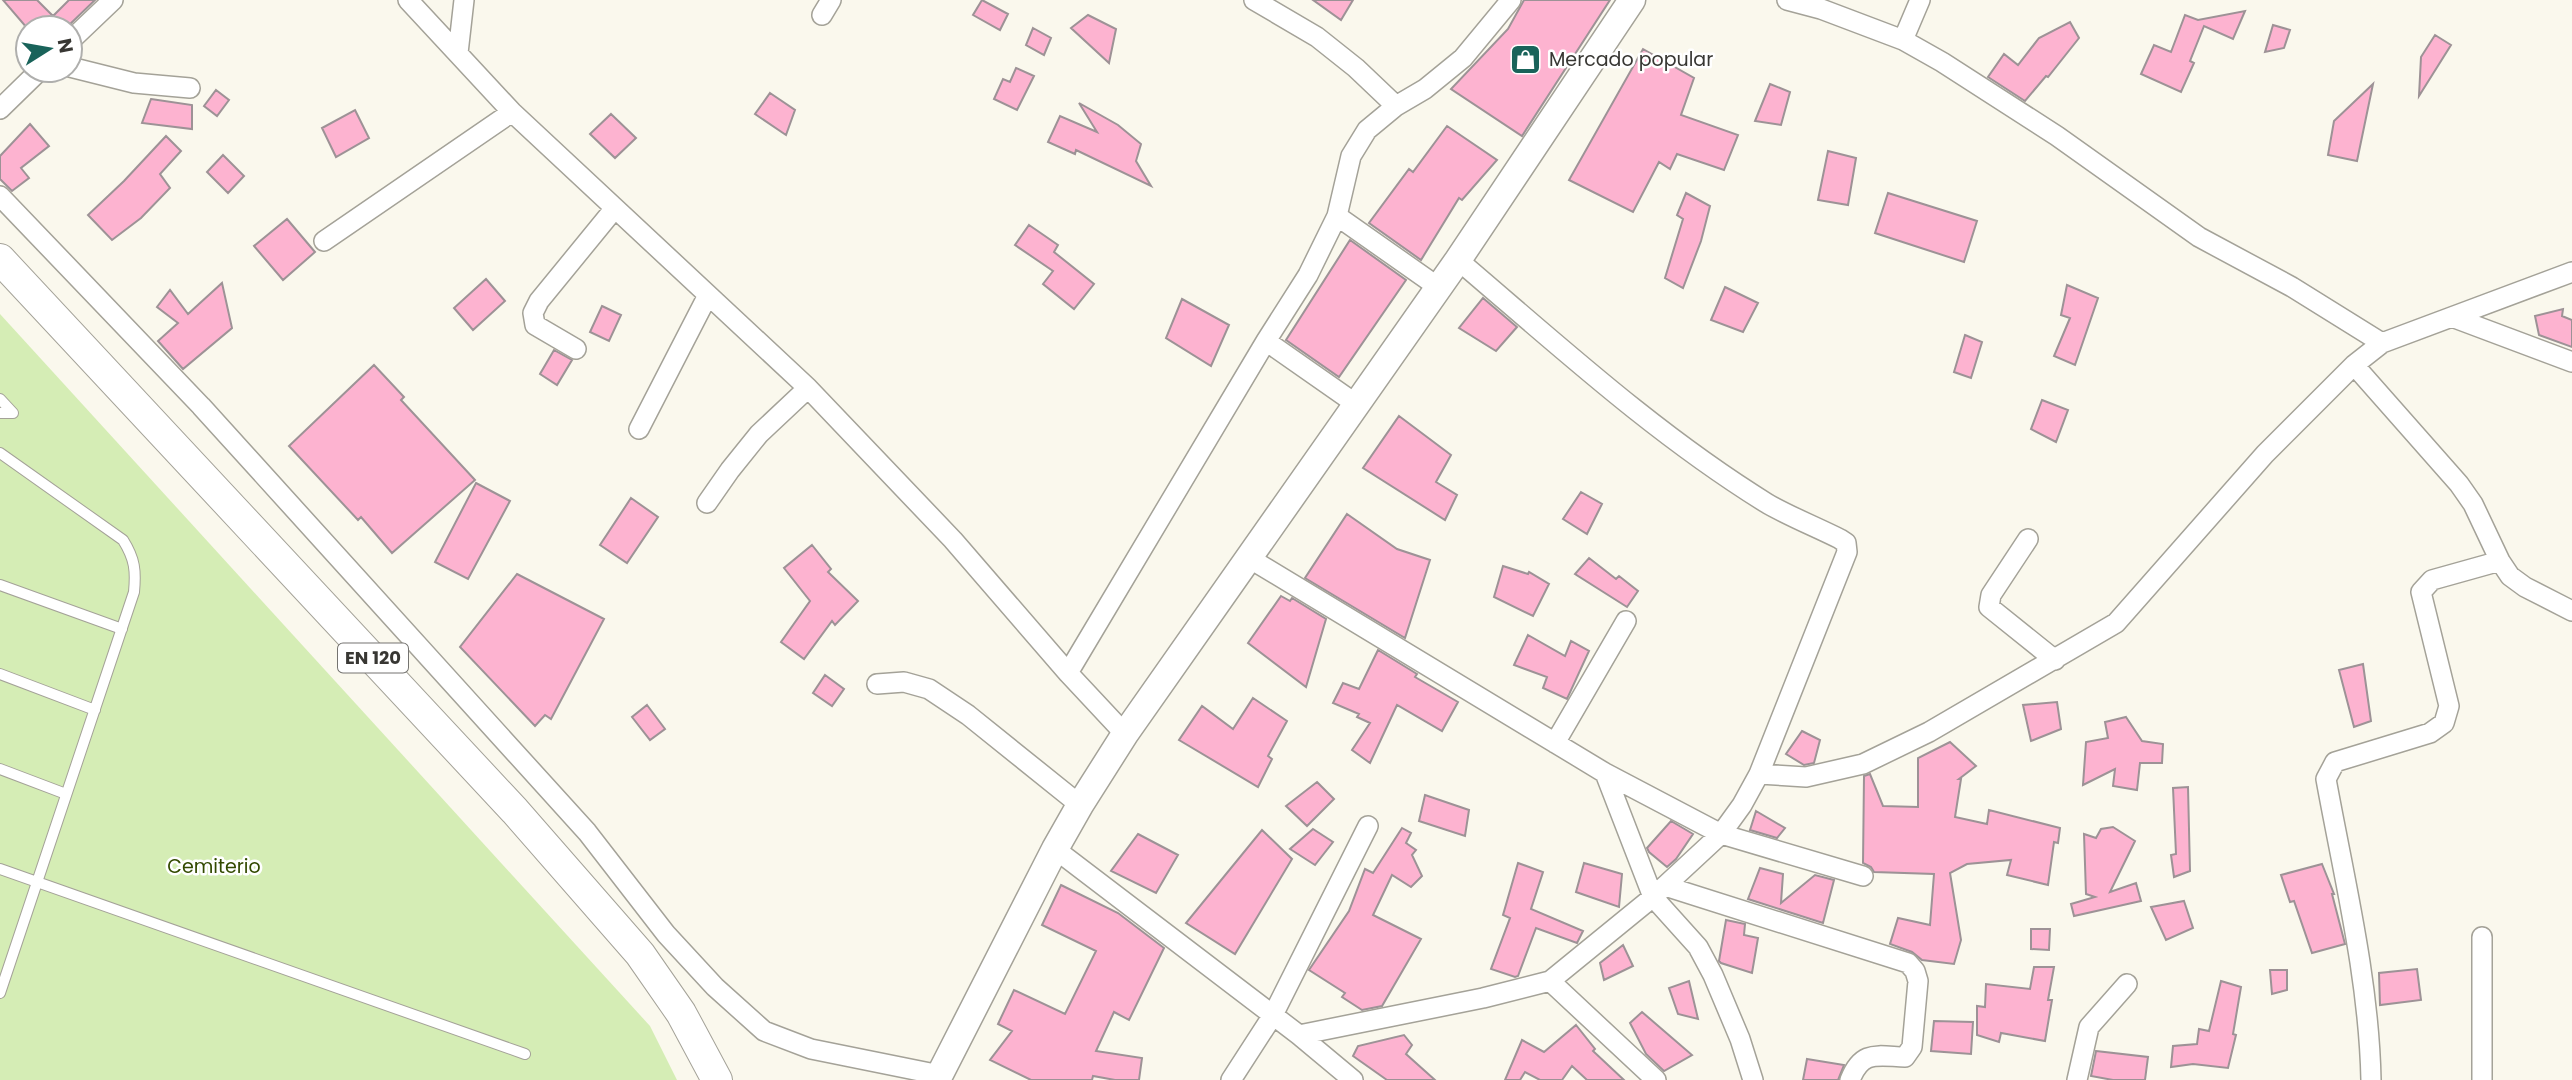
<svg xmlns="http://www.w3.org/2000/svg" width="2572" height="1080" viewBox="0 0 2572 1080" font-family="Poppins,sans-serif">
  <style>
    .green { fill: #d5edb5 }
    .building { fill: #fdb3d0; stroke: #9d9296; stroke-width: 2 }
    .lines { fill: none; stroke-linecap: round; stroke-linejoin: round }
    .lane-casing { stroke: #a4a298; stroke-width: 12 }
    .street-casing { stroke: #a4a298; stroke-width: 22 }
    .secondary-casing { stroke: #a4a298; stroke-width: 29 }
    .primary-casing { stroke: #a4a298; stroke-width: 32 }
    .lane { stroke: #fff; stroke-width: 10 }
    .street { stroke: #fff; stroke-width: 19 }
    .secondary { stroke: #fff; stroke-width: 26 }
    .primary { stroke: #fff; stroke-width: 30 }
    .labels { text-anchor: middle; stroke-width: 5; stroke-linejoin: round; paint-order: stroke }
    .shield { fill: #fff; stroke: #747370; stroke-width: 2 }
    .shield-label { font-size: 18px; font-weight: bold; fill: #383733 }
    .poi-label { font-size: 19px; fill: #383733; stroke: #fff; text-anchor: start }
    .park-label { font-size: 19px; fill: #334a00; stroke: #fff }
  </style>
  <rect width="100%" height="100%" fill="#faf8ed"/>
  <!-- green -->
  <path class="green" d="M0,314L650,1026L677,1080H0Z"/>
  <!-- building -->
  <path class="building" d="M3,0H37L53,16L69,0H95L66,28H27Z
    M982,0L1008,14L1000,30L973,15Z
    M1313,0H1353L1341,20Z
    M1524,0H1610L1522,136L1451,89L1508,29Z
    M2245,11L2233,39L2204,26L2190,61L2194,63L2181,92L2141,74L2154,45L2171,52L2185,15L2198,20Z
    M1088,15L1116,29L1109,63L1071,28Z
    M2070,22L2079,38L2048,77L2046,76L2025,101L1988,77L2004,54L2018,65L2039,38Z
    M2273,25L2290,30L2284,48L2265,52Z
    M1033,28L1051,38L1044,55L1026,45Z
    M2435,35L2451,45L2419,96L2421,57Z
    M1643,49L1694,78L1681,115L1738,135L1724,170L1677,154L1670,169L1659,162L1633,212L1569,180Z
    M1016,68L1034,76L1017,110L994,99L1003,79L1010,82Z
    M1770,84L1790,92L1781,125L1755,121Z
    M2373,84L2357,161L2328,155L2334,121Z
    M216,90L229,100L217,116L204,106Z
    M770,93L795,110L786,135L755,114Z
    M151,99L192,105V129L142,123Z
    M1079,103L1118,125L1141,144L1136,161L1151,186L1076,150L1075,154L1048,142L1060,116L1097,132Z
    M355,110L369,138L336,157L322,128Z
    M611,114L636,138L615,158L590,134Z
    M30,124L49,146L21,168L29,178L12,191L0,179V156Z
    M1447,126L1497,160L1462,200L1459,198L1421,260L1369,223L1409,169L1413,172Z
    M166,136L181,151L160,174L170,188L141,218L112,240L88,215L124,181Z
    M1828,151L1856,158L1848,205L1818,200Z
    M223,155L244,176L228,193L207,172Z
    M1686,193L1710,206L1701,241L1683,288L1665,278L1683,219L1677,215Z
    M1888,193L1977,221L1964,262L1875,233Z
    M287,219L315,252L283,280L254,246Z
    M1029,225L1058,245L1054,252L1094,284L1074,309L1043,284L1053,271L1015,245Z
    M1350,240L1406,280L1339,377L1286,340Z
    M486,279L505,301L473,330L454,308Z
    M222,283L232,328L183,369L158,341L178,323L157,307L170,290L188,314Z
    M2067,285L2098,298L2075,365L2054,356L2070,318L2061,315Z
    M1725,287L1758,303L1743,332L1711,320Z
    M1483,298L1517,327L1496,351L1459,328Z
    M1182,299L1229,325L1211,366L1166,338Z
    M602,306L621,315L609,341L590,332Z
    M2563,309L2562,316L2572,320V347L2539,335L2535,316Z
    M1965,335L1982,342L1971,378L1954,372Z
    M554,350L572,360L557,385L540,374Z
    M374,365L404,397L401,400L475,480L392,553L361,517L358,520L289,446Z
    M2042,400L2068,410L2056,442L2031,429Z
    M1399,416L1451,455L1436,482L1457,495L1445,520L1363,468Z
    M476,483L510,501L468,579L435,562Z
    M1581,492L1602,504L1587,534L1563,519Z
    M631,498L658,517L627,563L600,545Z
    M1347,514L1397,549L1430,560L1405,638L1305,578Z
    M812,545L831,569L828,572L858,601L835,625L832,621L804,659L781,642L810,601L784,568Z
    M1589,558L1616,579L1619,576L1638,591L1627,607L1575,574Z
    M1503,566L1528,574L1529,572L1549,584L1533,616L1494,597Z
    M517,574L604,619L551,719L545,715L535,726L460,647Z
    M1281,596L1290,601L1292,598L1326,619L1306,687L1248,643Z
    M1528,635L1565,656L1571,641L1589,651L1567,699L1543,688L1547,677L1514,665Z
    M1378,650L1417,674L1415,677L1458,702L1442,731L1397,705L1370,763L1352,750L1370,723L1357,717L1359,714L1333,703L1343,683L1359,689Z
    M2363,664L2371,721L2354,727L2339,670Z
    M825,675L844,689L832,706L813,693Z
    M1253,698L1287,721L1268,756L1272,759L1258,787L1179,740L1202,706L1233,729Z
    M2057,702L2061,729L2031,741L2023,705Z
    M647,705L665,729L650,740L632,717Z
    M2126,717L2142,741L2163,744L2162,763H2140L2137,790L2113,786L2115,769L2083,785L2086,742L2108,738L2105,722Z
    M1802,731L1820,740L1814,763L1804,765L1786,754Z
    M1950,742L1976,766L1959,779H1961L1955,817L1987,824L1989,810L2060,828L2058,843L2054,842L2048,885L2007,875L2011,860L1967,864L1950,873L1961,940L1954,964L1922,960L1912,952L1890,944L1898,918L1930,925L1934,874L1874,872L1871,867L1863,863L1864,776L1870,774L1883,806L1918,807V758Z
    M1317,782L1334,799L1307,826L1286,806Z
    M2188,787L2190,871L2174,877L2171,855L2176,854L2173,788Z
    M1425,795L1469,810L1465,836L1419,821Z
    M1756,811L1785,828L1777,838L1750,830Z
    M1671,821L1693,834L1676,859L1667,867L1649,852L1647,848Z
    M2113,827L2135,841L2110,892L2136,883L2141,901L2074,916L2071,904L2095,897L2086,894L2084,834L2096,838L2101,829Z
    M1402,828L1411,833L1406,843L1416,850L1412,855L1422,876L1411,887L1392,875L1373,915L1421,939L1382,1006L1362,1010L1342,997L1345,993L1309,970L1349,911L1365,869L1373,873Z
    M1313,829L1333,842L1315,865L1290,849Z
    M1262,830L1292,859L1235,954L1186,923Z
    M1138,834L1178,855L1156,893L1111,871Z
    M1518,863L1543,872L1531,909L1583,931L1577,943L1536,928L1518,976L1515,977L1491,969L1510,918L1503,915Z
    M1584,863L1622,874L1619,907L1576,892Z
    M2322,864L2334,894H2332L2345,944L2312,953L2294,901L2290,902L2281,875Z
    M1760,868L1783,874L1781,903L1815,875L1834,880L1823,923L1748,899Z
    M1061,885L1118,913L1164,948L1129,1020L1114,1012L1096,1051L1142,1058L1139,1080H1115L1093,1076L1092,1080H1031L990,1060L1012,1031L998,1024L1014,990L1065,1014L1096,951L1042,925Z
    M2184,901L2193,928L2166,940L2151,907Z
    M1726,920L1745,924L1744,935L1758,938L1752,973L1721,963L1719,961Z
    M2031,929H2050L2049,950L2031,949Z
    M1623,945L1633,966L1604,980L1600,963Z
    M2034,967H2054L2048,1000H2052L2045,1041L2001,1033L1999,1042L1977,1035V1006L1985,1007L1986,984L2030,989Z
    M2417,969L2421,1000L2380,1005L2379,973Z
    M2270,970H2287V990L2272,994Z
    M1689,981L1698,1019L1678,1014L1669,988Z
    M2221,981L2241,987L2233,1034L2236,1035L2228,1068L2193,1064L2171,1067L2173,1046L2197,1044L2199,1029L2209,1031Z
    M1642,1012L1692,1055L1664,1071L1646,1054L1630,1023Z
    M1934,1021L1973,1022L1971,1054L1931,1051Z
    M1576,1025L1595,1049L1593,1051L1624,1080H1587L1572,1066L1562,1080H1540L1525,1072L1520,1080H1505L1522,1040L1544,1052Z
    M1404,1035L1412,1045L1406,1054L1435,1080H1387L1353,1056L1358,1046Z
    M2096,1051L2148,1057L2145,1080H2113L2091,1076Z
    M1807,1059L1844,1065L1838,1080H1803Z"/>
  <g class="lines">
    <defs>
      <path id="lane" d="M0,399L13,413H0
        M0,453L123,540C135,559 136,571 134,592L0,993
        M0,585L122,629
        M0,674L95,710
        M0,769L66,794
        M0,869L525,1054"/>
      <path id="street" d="M408,0L512,112L808,388L953,540L1068,673L1125,734
        M1254,0L1317,37L1356,68L1396,106
        M1787,0L1821,9L1903,40L1942,62L2057,136L2199,237L2292,287L2382,343
        M822,15L831,0
        M1903,40L1920,0
        M70,41L113,0
        M458,53L464,0
        M70,67L134,83L190,88
        M0,109L40,70
        M0,196L201,406L587,832L666,934L715,987L764,1031L811,1049L940,1075
        M1337,216L1438,287
        M324,241L512,112
        M2452,317L2572,362
        M1266,341L1356,404
        M576,349L535,325L533,313L539,301L615,208
        M2354,365L2459,484L2473,504L2500,561L2510,576L2525,587L2572,611
        M639,429L708,295
        M707,503L730,470L759,434L808,388
        M2028,539L1991,595L1989,607L2055,660
        M1249,558L1605,773L1721,834L1863,876
        M1068,673L1266,341L1308,275L1337,216L1351,156L1367,130L1396,106L1425,89L1463,58L1511,0
        M877,684L904,682L929,689L968,715L1080,805
        M1555,743L1626,621
        M1605,773L1653,897L1698,947L1713,975L1740,1039L1753,1080
        M1759,774L1806,777L1863,764L1929,732L2116,623L2265,454L2354,365L2382,343L2572,272
        M1055,849L1299,1035L1353,1080
        M1665,886L1908,963L1915,971L1918,981L1912,1047L1905,1057C1876,1056 1862,1050 1850,1080
        M2482,937V1080
        M1550,981L1656,1080
        M1299,1035L1483,998L1550,981L1653,897L1721,834L1742,805L1759,774L1847,552L1846,543L1840,539C1816,527 1791,517 1768,504C1656,435 1558,345 1458,260
        M1231,1080L1273,1015L1368,826
        M2077,1080L2089,1027L2127,984
        M2371,1080C2369,979 2344,878 2326,779L2335,762L2430,733L2444,723L2449,706L2421,592L2432,580L2500,561"/>
      <path id="secondary" d="M937,1080L1055,849L1080,805L1125,734L1458,260L1632,0"/>
      <path id="primary" d="M0,259L515,811L640,954L681,1013L717,1080"/>
    </defs>
    <!-- lane casing -->
    <use href="#lane" class="lane-casing"/>
    <!-- street casing -->
    <use href="#street" class="street-casing"/>
    <!-- secondary casing -->
    <use href="#secondary" class="secondary-casing"/>
    <!-- primary casing -->
    <use href="#primary" class="primary-casing"/>
    <!-- lane -->
    <use href="#lane" class="lane"/>
    <!-- street -->
    <use href="#street" class="street"/>
    <!-- secondary -->
    <use href="#secondary" class="secondary"/>
    <!-- primary -->
    <use href="#primary" class="primary"/>
  </g>
  <!-- icons -->
  <defs>
    <symbol id="shop-square" viewBox="-11 -11 22 22"><rect x="-9" y="-9" width="18" height="18" rx="4" fill="#19635a" stroke="#fff"/><path d="M-5-2.5h2.3a2.7 3.5 0 0 1 5.4 0H5L5.5 6h-11ZM-1.5-2.5h3a1.5 2.3 0 0 0-3 0Z" fill="#fff"/></symbol>
  </defs>
  <g fill-rule="evenodd">
    <use href="#shop-square" x="1508" y="42" width="35" height="35"/>
  </g>
  <g class="labels">
    <!-- shield labels -->
    <rect class="shield" x="338" y="643.5" width="70" height="29" rx="5"/>
    <g class="shield-label">
      <text x="373" y="664">EN 120</text>
    </g>
    <!-- poi labels -->
    <g class="poi-label">
      <text x="1549" y="66">Mercado popular</text>
    </g>
    <!-- park labels -->
    <g class="park-label">
      <text x="214" y="873">Cemiterio</text>
    </g>
  </g>
  <!-- north arrow -->
  <g transform="translate(49 49) rotate(79)"><circle r="33" fill="#ffffff" stroke="#afafad" stroke-width="2"/>
  <path d="M0-5L12 26L0 18L-12 26Z" fill="#19635a"/>
  <text y="-10" font-size="19" font-weight="bold" text-anchor="middle" fill="#383733">N</text>
  </g>
</svg>
